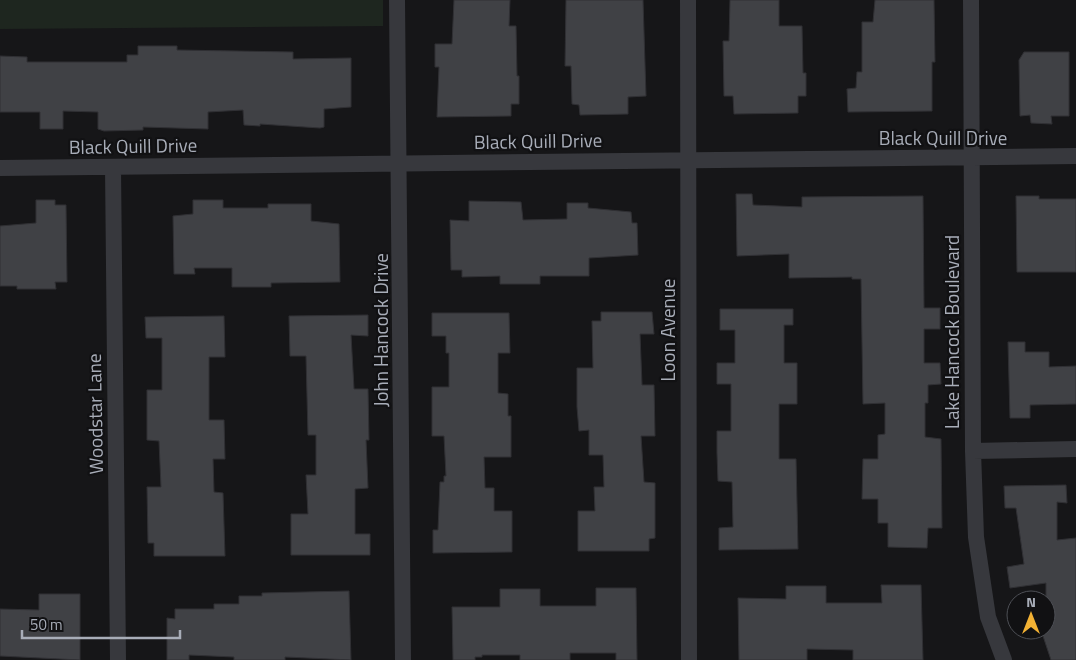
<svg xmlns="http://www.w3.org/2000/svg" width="1076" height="660" viewBox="0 0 1076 660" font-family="'Titillium Web',sans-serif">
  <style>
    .green { fill: #1e261f }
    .building { fill: #404145; stroke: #303034 }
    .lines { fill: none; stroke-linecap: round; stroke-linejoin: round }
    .minor { stroke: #37383d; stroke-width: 16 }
    .labels { text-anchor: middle; stroke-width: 4.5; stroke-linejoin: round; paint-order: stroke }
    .street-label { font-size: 19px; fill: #a8adb8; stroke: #111113 }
  </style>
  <rect width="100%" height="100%" fill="#161618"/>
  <!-- green -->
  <path class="green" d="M0,0H383V26L0,29Z"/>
  <!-- building -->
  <path class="building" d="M454,0H510L509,26H516L517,76H519V104H511V116L437,117L439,67H435V44H452Z
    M566,0H643L646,96L628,97V114L580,115L579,105L572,104L571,66H565Z
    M730,0H779V26H802L803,73H806V96H798V113L734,114L733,96H724L723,41H729Z
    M875,0H934L935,62H932V111L848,112L847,89L856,88L857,72H862V22H873Z
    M138,46H177V50L293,52V59L351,58V107L324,109V127L320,128L260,124V126L244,125L243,110L208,112V129L143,127V130L104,131L98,129V112L63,111V129H40V112H0V56L27,57V62H127V55H138Z
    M1024,52H1069V116H1051L1052,124L1031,123L1030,115L1020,116L1019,60Z
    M736,194H752L753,205L802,207V197L923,196L924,308H940V329H924V363H940L941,384L928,385V403H925V437L941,439L942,528H928L927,548L888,547V523H878V499H862L863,459H878V435L885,434V403L863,404L861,279H852V277L789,278V254L737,256Z
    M1016,196H1039V199H1076V272H1017Z
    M36,200H55V205H66L67,282H55L56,289H17V286H0V226L36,223Z
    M193,200H223V208H268V204H311V221L339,224L340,282L271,283V287H232V268H194L195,274H174L173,216L193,214Z
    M469,201L521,202L523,220L567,219V203H588V208L631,212L632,223H637L638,255L589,258V276H540V284H500V276L462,277V270H451L450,220L469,221Z
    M720,309H793V325H784V363H797V404H779V459H796L798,549L719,550V528L733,527L732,482L718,481L717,453V431H731V384H717V363H735V330H720Z
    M601,312H652L654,334H640L642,385H654L655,436H641L644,482L655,483V538L649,539V551H578V511H595L594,487H604L603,455H589V430L579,431L577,407V368H593L592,321H601Z
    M432,313H509L510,353H498V393L508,394V416H511V457H484L485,488H494V511H512V552L433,553V530H438L440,482H444V476H446L444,436H432V387H449V353H446V336H432Z
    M368,315V336L351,335L354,389H368L369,440H366L368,488L355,489V534H370V555H291V514H308L306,475H316V435H308L306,356H290L289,316Z
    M224,316L225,357H209V420H224L225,459H213L214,492L223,493L225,556H154V543H148L147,487H161L159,441L147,440V390H162V338H146L145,317Z
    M1008,342H1025V352H1049V367L1076,366V404L1030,405V418H1010Z
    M1066,485L1067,503L1057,502V540L1076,538V660H1051L1041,630H1046V583L1010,588L1007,567L1024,564L1016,508H1005L1004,486Z
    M881,585H921L923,660H853V650L807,649V660H739L738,598L786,599V586H826V603H882Z
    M596,588H636L637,660H616V653H570V660H520V655H482V657H475V660H453L452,607H500V589H540V606H596Z
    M349,591L351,660L285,657V660H234V657L189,655V660H167V618L175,619V609H214V604H239V596H262V593Z
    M39,594H80V660L0,656V609L39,610Z"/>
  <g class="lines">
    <!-- minor -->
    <path class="minor" d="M397,0L403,660
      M688,0L689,660
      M971,0L973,451L976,537L988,617L1004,660
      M113,167L118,660
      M0,168L1076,156
      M973,451L1076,449"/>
  </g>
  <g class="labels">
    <!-- street labels -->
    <g class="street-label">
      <text x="943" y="145">Black Quill Drive</text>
      <text transform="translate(538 141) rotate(-1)" y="7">Black Quill Drive</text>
      <text transform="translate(133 146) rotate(-1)" y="7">Black Quill Drive</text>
      <text transform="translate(381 330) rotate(-90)" y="7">John Hancock Drive</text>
      <text transform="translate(668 330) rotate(-90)" y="7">Loon Avenue</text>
      <text transform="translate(952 332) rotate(-90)" y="7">Lake Hancock Boulevard</text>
      <text transform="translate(95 414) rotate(-91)" y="7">Woodstar Lane</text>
    </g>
  </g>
  <!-- north arrow -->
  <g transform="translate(1031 615)"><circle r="24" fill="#111113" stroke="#4d4f55"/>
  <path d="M0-4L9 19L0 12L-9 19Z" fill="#f2b134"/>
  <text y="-8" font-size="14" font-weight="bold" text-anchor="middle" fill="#a8adb8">N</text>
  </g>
  <!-- scale -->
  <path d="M22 630v8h158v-8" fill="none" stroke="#a8adb8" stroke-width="2.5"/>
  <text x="30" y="630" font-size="15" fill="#a8adb8" stroke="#111113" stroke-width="4" paint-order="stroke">50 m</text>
</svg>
